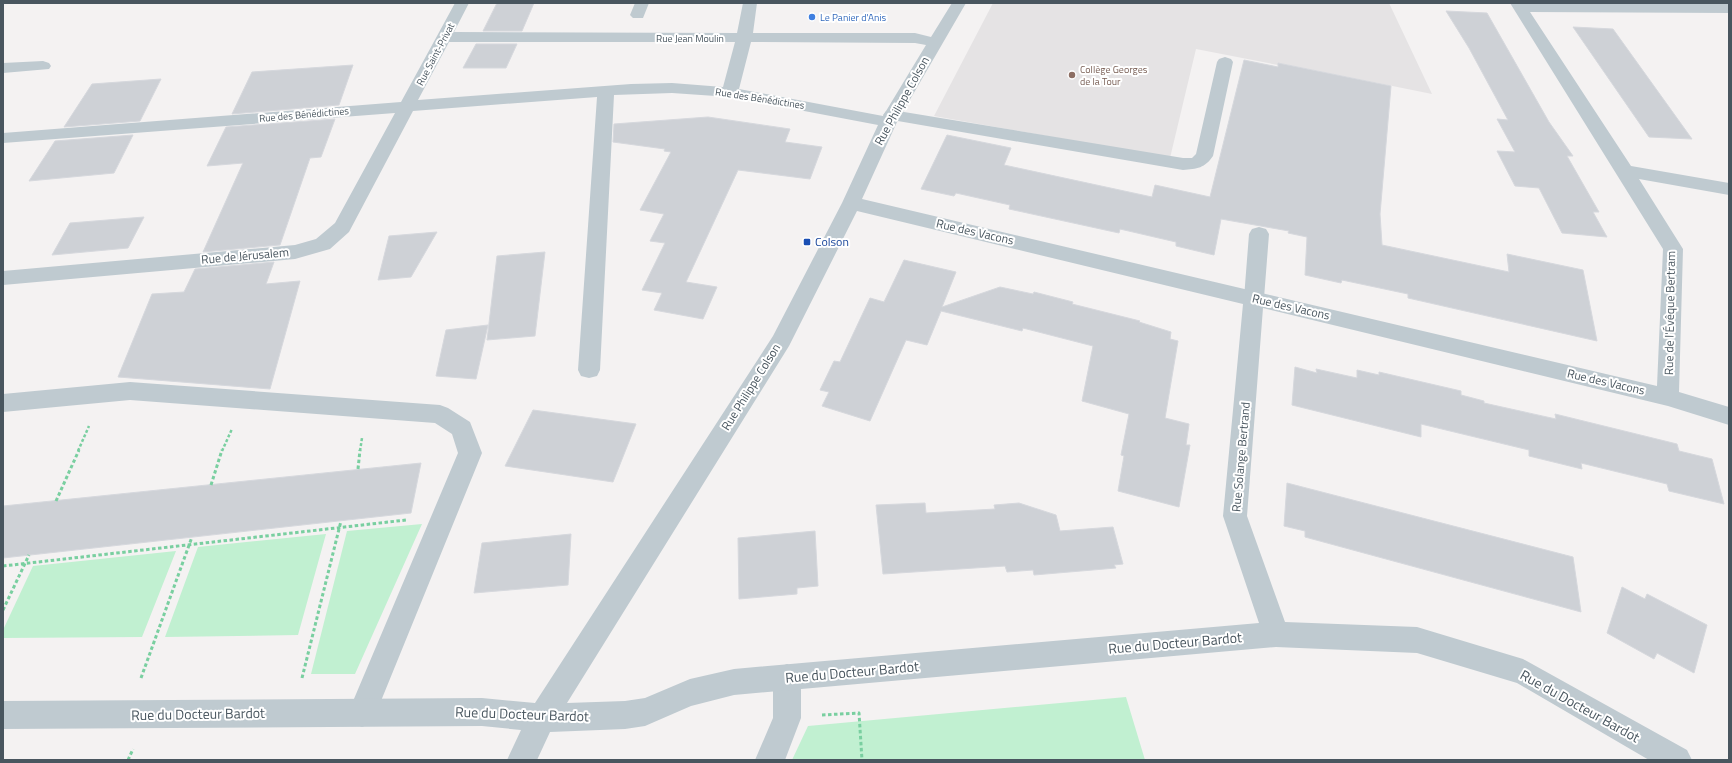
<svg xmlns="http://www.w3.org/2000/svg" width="1732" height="763" viewBox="0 0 1732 763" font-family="'Titillium Web',sans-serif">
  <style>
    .education { fill: #e5e3e4 }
    .green { fill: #c1f0d1 }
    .building { fill: #ced1d6; stroke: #d6d8dd }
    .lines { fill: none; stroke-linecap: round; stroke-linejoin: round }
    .path-far1 { stroke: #79cfa0; stroke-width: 2.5; stroke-dasharray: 3 2; stroke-linecap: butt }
    .path { stroke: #79cfa0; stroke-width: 3; stroke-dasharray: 3.5 2.5; stroke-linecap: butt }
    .lane { fill: #bfcad0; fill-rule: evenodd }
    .street { fill: #bfcad0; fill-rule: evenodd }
    .shop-dot { fill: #3f7fe0; stroke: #fff; stroke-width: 1.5 }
    .education-dot { fill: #8d6e63; stroke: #fff; stroke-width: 1.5 }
    .transit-dot { fill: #1a4fb4; stroke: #fff; stroke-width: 1.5 }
    .labels { text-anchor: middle; stroke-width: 4; stroke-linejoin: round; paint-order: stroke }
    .far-shop-label { font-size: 10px; fill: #366cbe; stroke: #fff; text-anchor: start }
    .far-street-label { font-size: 10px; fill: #49565f; stroke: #fff }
    .far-education-label { font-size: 10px; fill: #785e54; stroke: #fff; text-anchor: start }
    .street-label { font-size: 12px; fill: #49565f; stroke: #fff }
    .transit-label { font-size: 12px; fill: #164399; stroke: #fff; text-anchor: start }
    .near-street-label { font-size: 14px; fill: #49565f; stroke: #fff }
  </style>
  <rect width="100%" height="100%" fill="#f4f2f2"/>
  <!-- education -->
  <path class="education" d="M993,3H1389L1432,94L1279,63L1278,65L1196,49L1170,158L934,116Z"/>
  <!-- green -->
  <path class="green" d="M422,524L355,674H311L347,531Z
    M326,534L298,635L165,637L198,547Z
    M176,551L142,637L3,638V630L33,566Z
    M1126,697L1145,760H792L808,726Z"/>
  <!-- building -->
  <path class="building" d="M497,3H534L522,31H483Z
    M1446,11L1487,13L1549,122L1573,156H1567L1599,212H1593L1607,237L1562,233L1539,188L1515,186L1497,151L1515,152L1497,119L1508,120L1469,48Z
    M1573,27L1613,29L1692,139L1649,137Z
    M476,44H517L506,68H463Z
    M1244,60L1278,67V63L1391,86L1380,214L1382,245L1509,272L1507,254L1583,270L1597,341L1408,298V294L1342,280L1341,283L1305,275L1307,237L1288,233L1289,231L1221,219L1214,255L1176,246V242L1120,229L1119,233L1009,209L1010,205L956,193L954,196L921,189L947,135L1011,148L1004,165L1152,197L1155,185L1210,197Z
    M353,65L339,105L232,114L252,72Z
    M161,79L140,121L64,127L92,84Z
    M708,117L790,129L785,142L822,147L810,179L738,170L686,282L717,287L703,319L654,310L662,293L642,290L665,243L650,241L664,214L640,210L671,152L664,151L665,149L613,142L614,124Z
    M335,119L321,157L310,158L280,245L203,252L243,163L207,166L226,127Z
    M133,135L114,173L29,181L55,141Z
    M144,217L128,248L52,255L70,223Z
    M437,232L411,277L378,280L389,236Z
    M545,252L535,336L487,340L497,256Z
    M904,260L956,272L942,307L1000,287L1033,294L1034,292L1073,302L1072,304L1140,321L1139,322L1171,332L1170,339L1178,341L1165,418L1189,424L1186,445H1190L1179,507L1118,491L1124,456L1121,455L1129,414L1082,401L1093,346L1023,328L1022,331L941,311L927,345L906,340L870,421L822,406L829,392L820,390L834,361L840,362L870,298L884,302Z
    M274,262L266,284L300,281L270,389L118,377L152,294L184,292L195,269Z
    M488,325L476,379L436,376L446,330Z
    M1295,367L1317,373L1316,369L1357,378V370L1379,375V372L1461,391V395L1484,401V403L1556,419L1555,414L1677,444L1679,451L1712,459L1724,504L1669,491L1667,484L1581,463L1582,469L1529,456V450L1421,424V437L1292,405Z
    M533,410L636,424L613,482L505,466Z
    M421,463L411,513L3,558V506Z
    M1287,483L1573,557L1581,612L1305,537V531L1284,526Z
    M925,503L926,513L995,509L994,505L1019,503L1056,515L1060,531L1113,527L1123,564L1114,565L1116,568L1034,575L1033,570L1007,572L1005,566L883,574L876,505Z
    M815,531L818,586L797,588V594L739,599L738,538Z
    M571,534L568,585L474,593L482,543Z
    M1622,587L1645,599L1647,594L1707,625L1694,673L1657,653L1654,659L1607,633Z"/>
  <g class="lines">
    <!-- path-far1 -->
    <path class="path-far1" d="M78,451L89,426
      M222,451L232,429
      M360,451L362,438"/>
    <!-- path -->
    <path class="path" d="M358,469L360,450
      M211,485L222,450
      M56,501L79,450
      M3,566L406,520
      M3,610L29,555
      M141,678L192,537
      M302,678L341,521
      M822,715L859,713L862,760
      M128,760L133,749"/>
    <!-- lane -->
    <path class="lane" d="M635,3H649L643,18H633L630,15Z
      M1225,57L1231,59L1233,62L1213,156C1205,168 1197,169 1183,170L892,120L886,119L883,115L886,111L892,110L1183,158H1192L1196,154L1217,62L1219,59Z
      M43,61L49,63L51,66L49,69L3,73V63Z
      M1259,227L1266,229L1269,234L1264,298L1261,303L1254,305L1247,303L1244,298L1249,234L1252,229Z
      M130,382L440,405L448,408L470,422L482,453L372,723L362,727L352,723L348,713L458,453L452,434L435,423L130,400L3,412V394Z
      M787,664L797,668L801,677V718L785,760H755L773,718V677L777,668Z"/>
    <!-- street -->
    <path class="street" d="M455,3H469L454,32L737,33L743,3H757L753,33H915L931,37L952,3H966L897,122L862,199L1657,386L1663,249L1510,3H1729V13L1530,12L1631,166L1729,183V195L1639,179L1683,249L1679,392L1729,407V425L1668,406L1263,308L1247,516L1285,622L1417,627L1523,659L1687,750L1692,760H1649L1517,683L1417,653L1276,647L734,695L691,706L645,726L625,729L550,732L537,760H507L521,730L482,726L3,729V701L482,698L535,703L773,336L842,203L878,125L730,97L672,93L614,95L600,370L597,376L589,378L581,376L578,370L597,97L413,111L349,232L330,249L295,259L3,285V271L295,245L316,239L335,223L395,113L3,143V133L401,102ZM449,42H735L723,87L672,83L631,84L418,100ZM751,42L915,43L926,45L883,116L739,89ZM857,211L1243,304L1223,516L1259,623L734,669L690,679L645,698L625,701L567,703L789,346Z"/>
  </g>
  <!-- markers -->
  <circle class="shop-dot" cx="812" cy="17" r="4"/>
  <circle class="education-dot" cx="1072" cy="75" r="4"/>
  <rect class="transit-dot" x="803" y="238" width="8" height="8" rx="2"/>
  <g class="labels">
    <!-- far-shop labels -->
    <g class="far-shop-label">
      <text x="820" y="21">Le Panier d'Anis</text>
    </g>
    <!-- far-street labels -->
    <g class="far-street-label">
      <text x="690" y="42">Rue Jean Moulin</text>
      <text transform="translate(435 54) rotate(-62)" y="4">Rue Saint-Privat</text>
      <text transform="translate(760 98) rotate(9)" y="4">Rue des Bénédictines</text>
      <text transform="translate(304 114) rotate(-5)" y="4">Rue des Bénédictines</text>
    </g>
    <!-- far-education labels -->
    <g class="far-education-label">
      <text x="1080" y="73">Collège Georges<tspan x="1080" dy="12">de la Tour</tspan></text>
    </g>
    <!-- street labels -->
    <g class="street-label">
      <text transform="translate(902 101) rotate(-61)" y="4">Rue Philippe Colson</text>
      <text transform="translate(975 232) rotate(13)" y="4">Rue des Vacons</text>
      <text transform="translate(245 256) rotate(-5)" y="4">Rue de Jérusalem</text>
      <text transform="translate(1291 307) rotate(13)" y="4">Rue des Vacons</text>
      <text transform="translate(1670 313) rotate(-89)" y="4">Rue de l'Évêque Bertram</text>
      <text transform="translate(1606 382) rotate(13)" y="4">Rue des Vacons</text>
      <text transform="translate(751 387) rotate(-58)" y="4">Rue Philippe Colson</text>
      <text transform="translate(1241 457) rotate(-85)" y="4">Rue Solange Bertrand</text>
    </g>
    <!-- transit labels -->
    <g class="transit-label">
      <text x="815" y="246">Colson</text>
    </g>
    <!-- near-street labels -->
    <g class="near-street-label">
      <text transform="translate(1175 643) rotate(-5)" y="5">Rue du Docteur Bardot</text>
      <text transform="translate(852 672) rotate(-5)" y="5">Rue du Docteur Bardot</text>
      <text transform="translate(1580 706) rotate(29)" y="5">Rue du Docteur Bardot</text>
      <text transform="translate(198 714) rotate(-1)" y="5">Rue du Docteur Bardot</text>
      <text transform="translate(522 714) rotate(2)" y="5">Rue du Docteur Bardot</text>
    </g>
  </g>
  <!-- border -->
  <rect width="1732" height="763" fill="none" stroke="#49565f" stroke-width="8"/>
</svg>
